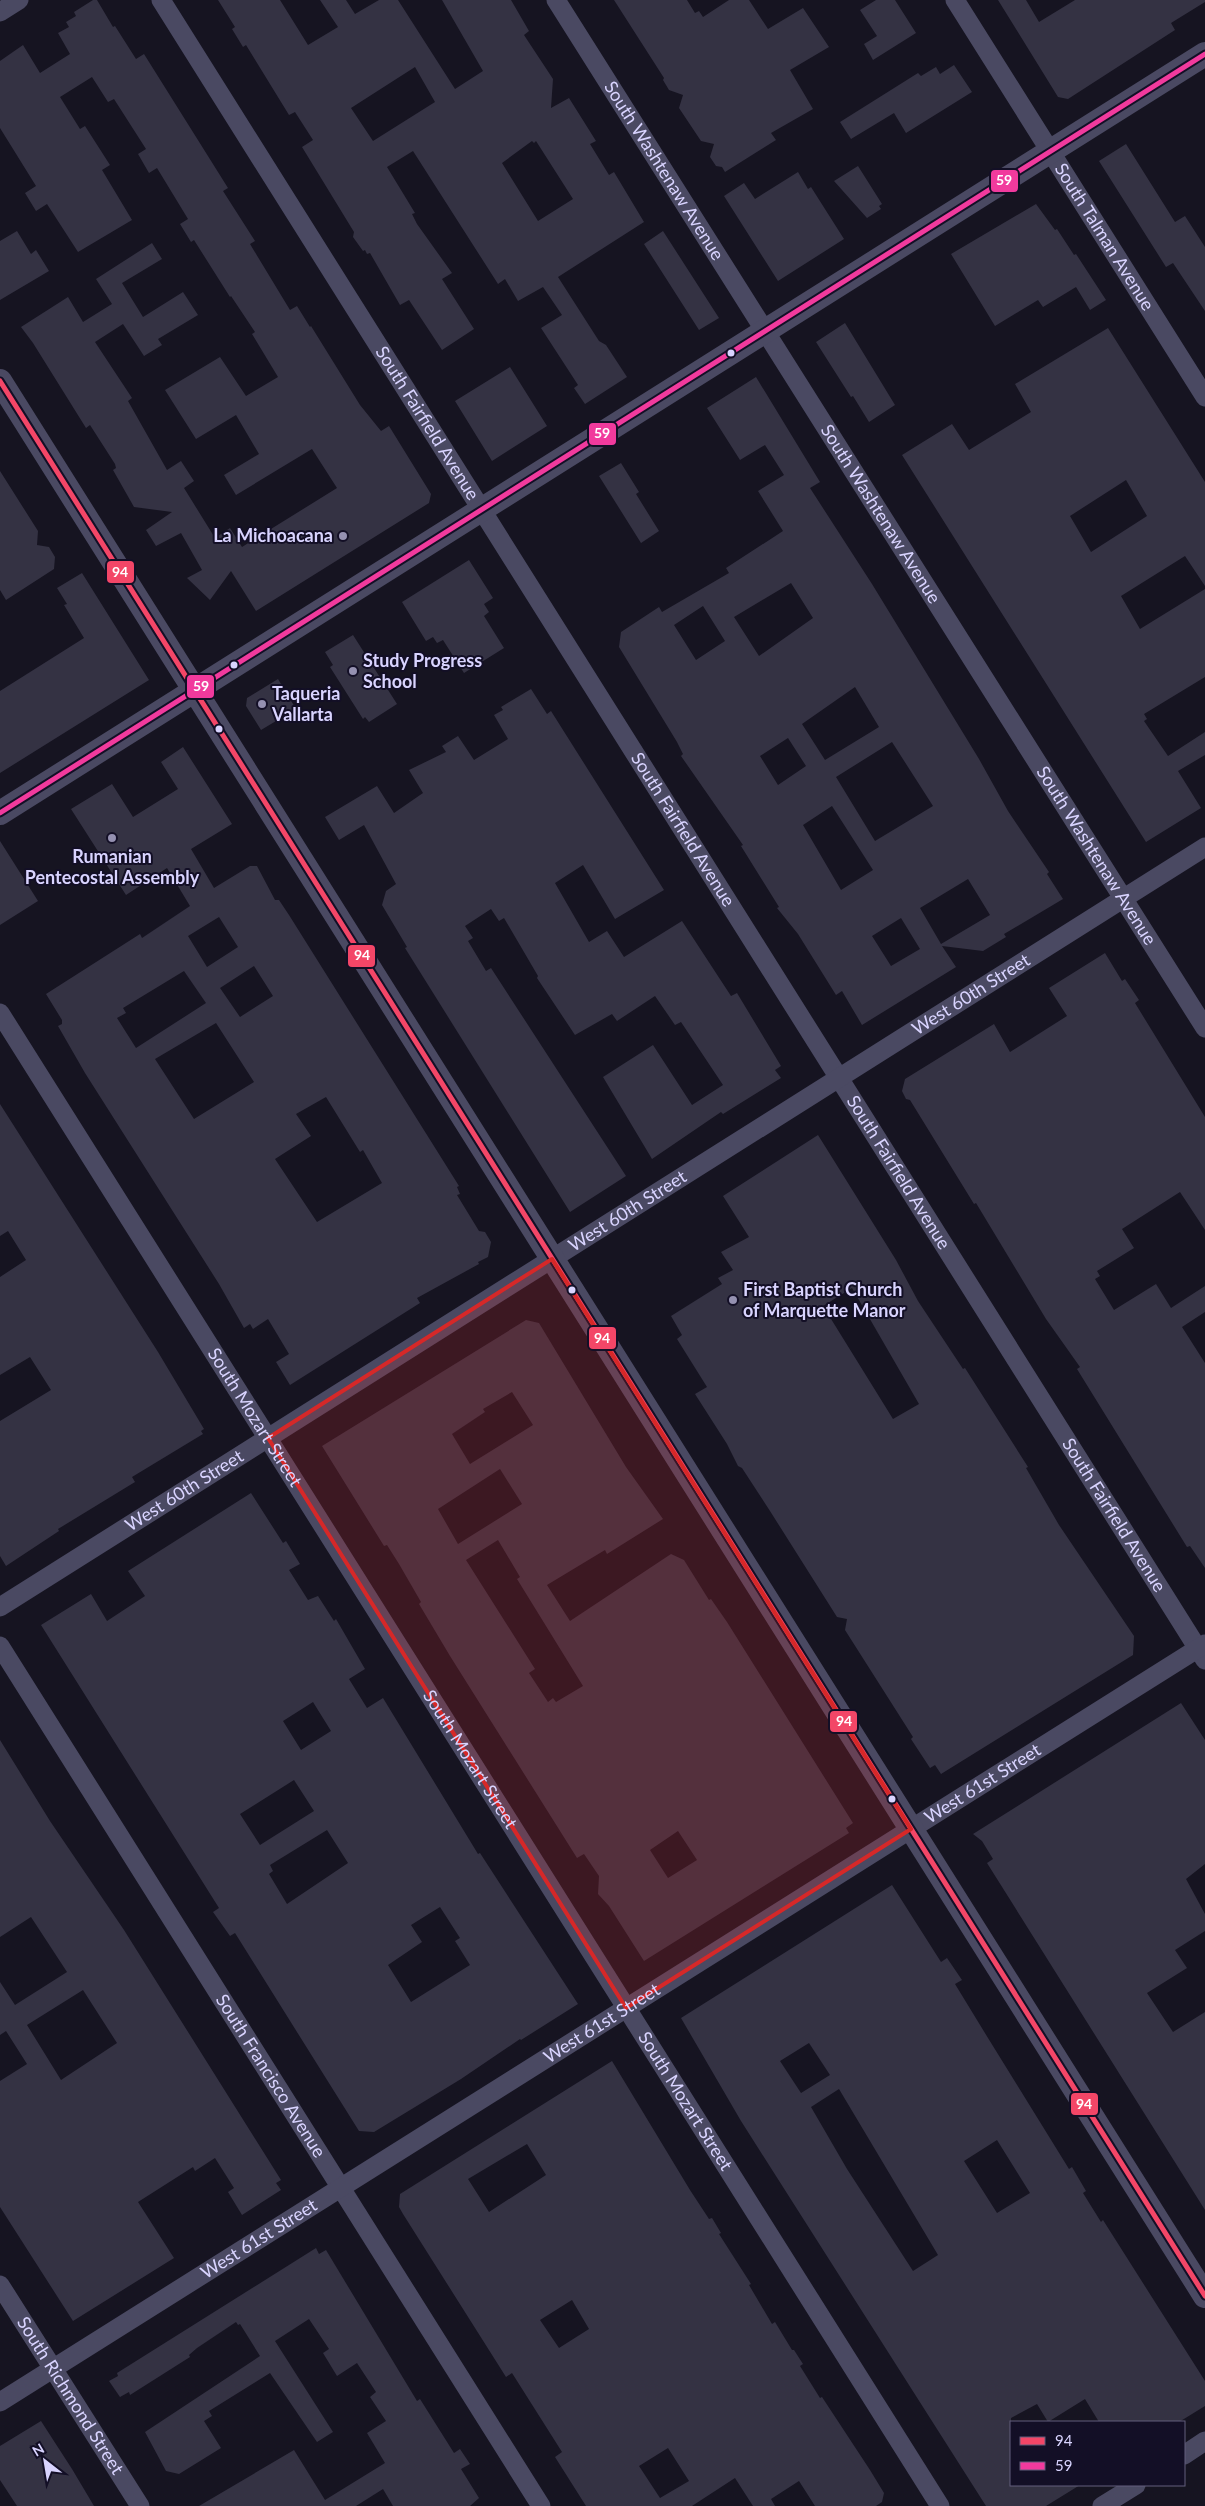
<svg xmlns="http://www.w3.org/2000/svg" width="1205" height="2506" viewBox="0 0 1205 2506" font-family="Lato,sans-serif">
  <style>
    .building { fill: #343243; fill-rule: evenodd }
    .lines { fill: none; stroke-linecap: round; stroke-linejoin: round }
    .minor { stroke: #4a4962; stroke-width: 19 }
    .tertiary { stroke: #4a4962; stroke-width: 24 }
    .bus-1-casing { stroke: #130f26; stroke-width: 9 }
    .bus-2-casing { stroke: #130f26; stroke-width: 9 }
    .bus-1 { stroke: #f34667; stroke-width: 5 }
    .bus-2 { stroke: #f13a9d; stroke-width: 5 }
    .marked { fill: #d62828; fill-opacity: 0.2; stroke: #d62828; stroke-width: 4; stroke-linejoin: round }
    .bus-dot { fill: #d9d4ff; stroke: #130f26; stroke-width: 2 }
    .poi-dot { fill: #9591b1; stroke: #130f26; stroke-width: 2 }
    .labels { text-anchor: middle; stroke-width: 4; stroke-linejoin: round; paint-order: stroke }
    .street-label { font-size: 18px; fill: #d9d4ff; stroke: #130f26 }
    .poi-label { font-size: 18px; font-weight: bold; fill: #d9d4ff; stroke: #130f26; text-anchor: start }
    .line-badge { stroke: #130f26; stroke-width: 2 }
    .badge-label { font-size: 14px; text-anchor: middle; font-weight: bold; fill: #fff }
  </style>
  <rect width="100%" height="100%" fill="#161421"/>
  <!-- building -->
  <path class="building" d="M93,0H97L113,27L115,26L136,59L144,54L228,188L223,191L255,241L250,244L290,310L297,306L310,327L311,326L360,405L381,431L389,426L431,494L429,503L256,611L231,571L210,600L187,578L202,570L181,533L156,546L146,530L172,512L134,507L113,470L116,468L115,464L90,425L86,428L33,343L21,327L68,297L83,322L112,304L96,279L152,243L162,259L122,283L143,317L183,292L198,315L158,339L162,345L144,356L123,324L95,342L132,398L128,401L167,470L181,461L194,481L184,488L215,538L230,528L242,547L337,488L312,449L236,495L224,475L259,454L236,415L196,439L165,390L220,357L246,396L278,377L252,334L255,332L231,296L230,297L194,240L191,242L180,224L188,219L157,168L149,173L138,154L146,149L114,99L108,102L92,77L60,97L80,129L85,126L110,165L102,170L132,220L78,252L47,204L36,211L25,193L36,186L0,128V61L23,45L40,73L70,54L58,33L69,27L66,22L76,16L74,12Z
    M218,0H280L308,45L338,27L320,0H346L355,14L379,0H398L455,89L483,71L442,0H511L529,31L524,35L553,79L551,108L569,98L596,141L590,144L609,175L614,172L644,222L558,277L599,341L606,345L627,377L585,404L574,388L578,385L541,328L562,315L543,287L518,301L505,279L498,284L413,151L387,167L415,213L412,214L417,224L452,273L442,279L474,329L442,350L409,300L400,305L370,253L367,254L365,250L363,251L353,237L354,232L302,147L313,140L295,112L289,115L246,45L243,47L232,29L235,27ZM415,67L435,102L373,141L351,108ZM532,141L534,143L536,141L573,199L538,221L502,163Z
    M614,0H687L695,13L699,11L703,17L729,0H749L768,29L803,8L829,47L790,70L813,109L771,133L776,140L725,172L722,167L716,166L710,157L714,144L701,141L679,108L683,95L669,90L663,80L664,78Z
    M876,0H895L916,33L873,60L864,44L877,36L860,10Z
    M998,0H1026L1039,22L1075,0H1205V2L1171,23L1175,30L1068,99L1058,97Z
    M954,65L972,92L906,133L894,113L851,139L840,122L918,73L921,76L936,67L940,74Z
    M1126,144L1175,222L1185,216L1205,247V311L1173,263L1166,267L1099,161Z
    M858,166L882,204L879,206L881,209L867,218L834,181Z
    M798,172L808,189L811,187L844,239L778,281L724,196L744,183L755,199Z
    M1036,204L1055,230L1057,229L1074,255L1076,254L1106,300L1090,310L1076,287L1043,307L1038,300L995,326L951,254Z
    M17,231L31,254L36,250L49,271L0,300V241Z
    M663,231L719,318L699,330L644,244Z
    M845,323L895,405L869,422L853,396L851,397L816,342Z
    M1108,328L1205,482V586L1185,556L1121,596L1140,629L1205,589V677L1144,714L1147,719L1144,721L1168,756L1205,732V755L1178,771L1201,808L1146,842L902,455L952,424L969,450L1031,412L1015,384ZM1126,480L1147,516L1091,552L1070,516Z
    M510,367L547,426L492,461L455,401Z
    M756,377L820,482L810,488L872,584L979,759L1008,811L1049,872L1047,874L1063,899L1004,934L1006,937L983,951L942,946L956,967L862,1025L842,991L836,995L798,934L777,908L779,907L741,846L743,845L681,756L683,754L677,742L619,647L621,632L659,607L662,612L729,573L726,568L783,531L758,491L784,475L765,445L740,460L707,408ZM791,583L813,618L759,656L734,617ZM703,606L725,641L696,660L674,625ZM855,687L879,727L825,760L802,724ZM788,738L806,766L778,785L760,756ZM892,742L933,806L875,841L836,777ZM832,806L873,870L841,890L803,825ZM968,879L990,915L941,944L920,908ZM901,918L920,949L891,966L872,936Z
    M621,463L639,492L636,494L659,531L641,543L599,476Z
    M0,471L38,531L37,545L49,547L55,557L54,569L6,600L0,590Z
    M469,560L493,598L484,604L489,612L484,616L504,648L464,673L443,640L437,643L433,637L426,641L402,602Z
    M82,573L149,680L0,773V691L84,638L64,605L67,604L57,588Z
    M353,635L397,704L369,722L365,717L363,719L330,667L333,665L325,652Z
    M278,679L296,709L261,730L246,706L247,698Z
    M531,689L547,714L551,711L664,890L615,919L583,865L555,883L589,942L607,931L624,957L682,921L731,996L737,993L781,1066L775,1070L781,1078L723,1114L721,1112L652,1159L603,1077L653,1045L692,1105L723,1085L681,1022L675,1025L655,996L617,1021L612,1014L575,1035L537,978L538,976L504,918L499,921L491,909L465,926L473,938L468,941L486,971L491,968L626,1176L570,1212L405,948L407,947L382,905L386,891L396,884L364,825L339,840L325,817L377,786L394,813L423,793L409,770L446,752L442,746L458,736L474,760L508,739L494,715L503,710L501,707Z
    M183,747L232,824L191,849L214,888L250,866H257L275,900H279L289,915L459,1186L457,1187L460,1194L457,1195L479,1231L485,1232L491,1242L488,1257L478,1262L479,1264L417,1298L420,1303L290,1385L276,1362L289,1354L268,1319L253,1329L250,1324L244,1328L219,1284L85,1073L58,1026L62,1024V1020L46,994L140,934L142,938L190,906L167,868L126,895L71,809L112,784L133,817L178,789L161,762ZM219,917L238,947L207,967L188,936ZM254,966L273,996L240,1017L220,988ZM184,971L206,1003L136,1048L117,1018L126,1013L123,1008ZM216,1023L254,1082L194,1119L155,1059ZM326,1097L360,1152L363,1150L382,1183L317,1222L275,1159L311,1136L296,1114Z
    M0,841L38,901L0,925Z
    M1105,953L1122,981L1125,979L1139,1000L1135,1003L1205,1117V1230L1180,1192L1122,1229L1134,1248L1097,1271L1100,1276L1095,1279L1114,1310L1156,1284L1171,1308L1205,1286V1312L1182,1327L1205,1363V1568L1190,1546L1187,1547L1077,1369L1080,1367L1046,1319L976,1203L974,1204L910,1100L906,1099L902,1091L905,1079L994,1024L1010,1052L1067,1016L1049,988Z
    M0,1104L158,1352L204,1429L201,1431L203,1434L132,1477L135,1482L58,1529L59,1531L6,1566L0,1556V1421L51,1390L30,1357L0,1375V1277L26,1260L8,1231L0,1236Z
    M818,1135L896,1260L918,1301L963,1369L965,1368L1028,1467L1026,1468L1059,1525L1134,1636L1133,1655L941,1774L935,1765L930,1768L911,1739L913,1737L845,1630L847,1619L837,1617L770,1511L742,1468L738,1466L727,1444L695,1394L707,1387L677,1339L682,1335L671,1316L722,1284L718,1278L733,1270L721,1252L749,1237L723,1196ZM852,1288L919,1404L893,1419L823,1306Z
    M526,1320L539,1323L626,1467L663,1519L607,1554L605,1550L547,1585L570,1621L671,1554L684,1560L709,1600L711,1599L727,1622L853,1823L846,1828L849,1833L644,1961L609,1906L598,1894L599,1876L584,1854L577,1858L450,1656L419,1604L421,1602L399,1564L387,1545L384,1546L322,1446ZM512,1392L533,1425L470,1464L452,1434L485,1412L483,1409ZM500,1469L522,1504L458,1544L438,1509ZM498,1540L520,1577L517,1579L583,1686L556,1702L553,1698L548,1702L529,1673L535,1669L466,1560ZM678,1831L697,1860L668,1878L650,1850Z
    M251,1493L283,1543L286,1541L300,1564L289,1570L308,1600L318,1596L334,1621L336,1619L365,1669L349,1679L367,1708L383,1698L478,1854L480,1853L578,2004L521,2040L520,2039L461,2079L374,2132L359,2131L235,1933L230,1936L213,1912L219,1908L41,1625L91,1594L107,1621L145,1596L128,1571ZM313,1702L331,1731L301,1750L283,1721ZM294,1780L314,1811L260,1845L240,1814ZM327,1830L348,1863L287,1904L269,1874L273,1871L270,1865ZM440,1907L460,1938L455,1941L470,1965L411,2002L388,1965L422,1942L411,1925Z
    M1181,1703L1205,1740V1864L1186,1879L1205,1914V1931L1175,1950L1187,1968L1147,1993L1173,2032L1205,2012V2210L987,1863L993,1859L982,1841L973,1834Z
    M0,1740L50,1821L124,1930L281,2180L276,2183L281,2190L242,2215L228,2192L234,2188L215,2158L195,2171L193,2167L138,2202L174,2258L73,2321L0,2207V2081L27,2064L6,2031L0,2035V1982L15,2005L67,1972L31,1917L0,1937ZM83,1990L117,2043L61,2080L27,2025Z
    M892,1885L941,1962L947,1958L962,1980L955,1984L988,2038L1069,2169L1072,2167L1086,2191L1083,2193L1101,2222L1103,2220L1205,2381V2406L1179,2422H1099L1085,2399L1048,2422L1037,2404L1011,2418V2485H1080L1046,2506H986L741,2121L681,2018ZM809,2043L830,2075L801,2093L780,2061ZM839,2089L938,2255L913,2271L847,2169L811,2107ZM997,2140L1030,2193L997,2213L964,2161Z
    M612,2061L690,2190L709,2219L712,2218L721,2233L719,2234L751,2284L749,2285L772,2324L775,2322L792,2350H794L803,2364L800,2366L820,2398L822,2397L870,2470L884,2493L882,2502L876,2506H815L799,2481L771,2499L775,2506H753L735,2478L692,2506H586L555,2457L562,2452L512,2373L506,2377L403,2214L399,2207L400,2194ZM527,2144L546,2175L489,2212L468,2179ZM572,2300L589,2329L559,2348L540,2320ZM668,2448L689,2481L660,2498L639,2466Z
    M316,2248L319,2254L326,2250L417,2401L420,2399L454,2453L460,2449L470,2464L461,2469L479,2498L470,2506H393L383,2489L356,2506H199L294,2450L325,2500L385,2463L367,2433L386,2421L370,2397L376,2392L357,2363L337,2376L323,2353L329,2349L309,2319L275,2341L333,2432L317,2442L270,2373L209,2411L212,2416L204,2421L221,2448L179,2474L166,2471L145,2432L260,2356L240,2324L238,2325L236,2322L197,2348L189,2355L190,2357L130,2395L129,2392L120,2397L109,2381L118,2376L117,2373Z
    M41,2421L72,2469L94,2506H17L0,2480V2446Z"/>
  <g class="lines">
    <!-- minor -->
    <g class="minor">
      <path id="s1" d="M161,0L1205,1660"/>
      <path id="s2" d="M556,0L1205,1028"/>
      <path id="s3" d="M955,0L1205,397"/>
      <path d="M0,12L19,0"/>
      <path id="s4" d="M0,1013L940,2506"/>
      <path id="s5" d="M0,1607L1205,847"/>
      <path id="s6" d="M0,1646L541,2506"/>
      <path id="s7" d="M0,2285L140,2506"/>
      <path id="s8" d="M0,2402L1205,1644"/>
      <path d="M1184,2455L1205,2441"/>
      <path d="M1102,2506L1136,2485"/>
    </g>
    <!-- tertiary -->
    <path class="tertiary" d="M0,381L1205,2296
      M0,813L1205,54"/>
    <defs>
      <path id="bus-1" d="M0,381L1205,2296"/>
      <path id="bus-2" d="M0,813L1205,54"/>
    </defs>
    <!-- bus-1 casing -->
    <use href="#bus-1" class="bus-1-casing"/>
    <!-- bus-2 casing -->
    <use href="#bus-2" class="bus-2-casing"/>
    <!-- bus-1 -->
    <use href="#bus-1" class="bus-1"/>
    <!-- bus-2 -->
    <use href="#bus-2" class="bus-2"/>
  </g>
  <!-- marked area -->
  <path class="marked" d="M552,1259L911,1829L626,2008L268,1438Z"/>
  <!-- markers -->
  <g class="bus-dot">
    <circle cx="731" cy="353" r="4.5"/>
    <circle cx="234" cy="665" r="4.5"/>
    <circle cx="219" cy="729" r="4.5"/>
    <circle cx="572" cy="1290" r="4.5"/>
    <circle cx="892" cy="1799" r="4.5"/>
  </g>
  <g class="poi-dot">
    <circle cx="343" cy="536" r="5"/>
    <circle cx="353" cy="671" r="5"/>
    <circle cx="262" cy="704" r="5"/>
    <circle cx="112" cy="838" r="5"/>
    <circle cx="733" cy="1300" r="5"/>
  </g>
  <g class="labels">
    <!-- street labels -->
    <g class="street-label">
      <text dy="6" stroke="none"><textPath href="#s2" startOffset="202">South Washtenaw Avenue</textPath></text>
      <text dy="6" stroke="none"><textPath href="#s3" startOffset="280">South Talman Avenue</textPath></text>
      <text dy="6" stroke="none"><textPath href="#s1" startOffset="500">South Fairfield Avenue</textPath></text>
      <text dy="6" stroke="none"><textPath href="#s2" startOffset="608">South Washtenaw Avenue</textPath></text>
      <text dy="6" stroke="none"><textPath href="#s1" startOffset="980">South Fairfield Avenue</textPath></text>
      <text dy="6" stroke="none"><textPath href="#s2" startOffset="1012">South Washtenaw Avenue</textPath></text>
      <text dy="6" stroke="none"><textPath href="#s5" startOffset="1148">West 60th Street</textPath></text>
      <text dy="6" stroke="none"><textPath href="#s1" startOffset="1385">South Fairfield Avenue</textPath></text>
      <text dy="6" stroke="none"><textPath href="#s5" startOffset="742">West 60th Street</textPath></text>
      <text dy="6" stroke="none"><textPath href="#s4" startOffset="478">South Mozart Street</textPath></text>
      <text dy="6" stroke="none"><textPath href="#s5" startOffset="218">West 60th Street</textPath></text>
      <text dy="6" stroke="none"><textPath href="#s1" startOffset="1790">South Fairfield Avenue</textPath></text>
      <text dy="6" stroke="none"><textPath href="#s4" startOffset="882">South Mozart Street</textPath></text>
      <text dy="6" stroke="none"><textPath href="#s8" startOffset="1161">West 61st Street</textPath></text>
      <text dy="6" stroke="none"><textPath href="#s8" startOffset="711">West 61st Street</textPath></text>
      <text dy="6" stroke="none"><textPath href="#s6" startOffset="508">South Francisco Avenue</textPath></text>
      <text dy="6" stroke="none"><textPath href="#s4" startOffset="1286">South Mozart Street</textPath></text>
      <text dy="6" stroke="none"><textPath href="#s8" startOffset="306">West 61st Street</textPath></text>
      <text dy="6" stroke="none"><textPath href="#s7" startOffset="131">South Richmond Street</textPath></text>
    </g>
    <!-- poi labels -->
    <g class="poi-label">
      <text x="333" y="542" text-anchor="end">La Michoacana</text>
      <text x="363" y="667">Study Progress<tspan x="363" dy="21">School</tspan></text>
      <text x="272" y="700">Taqueria<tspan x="272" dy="21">Vallarta</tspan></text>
      <text x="112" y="863" text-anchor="middle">Rumanian<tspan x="112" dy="21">Pentecostal Assembly</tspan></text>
      <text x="743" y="1296">First Baptist Church<tspan x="743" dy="21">of Marquette Manor</tspan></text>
    </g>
  </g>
  <g class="line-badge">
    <rect x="990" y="169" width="29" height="24" rx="5" fill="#f13a9d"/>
    <rect x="588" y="422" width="29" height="24" rx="5" fill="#f13a9d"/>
    <rect x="106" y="560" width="29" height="24" rx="5" fill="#f34667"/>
    <rect x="186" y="674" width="29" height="25" rx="5" fill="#f13a9d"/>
    <rect x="347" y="944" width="29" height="24" rx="5" fill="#f34667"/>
    <rect x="588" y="1326" width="29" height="24" rx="5" fill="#f34667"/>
    <rect x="829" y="1710" width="29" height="23" rx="5" fill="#f34667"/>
    <rect x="1070" y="2092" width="29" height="24" rx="5" fill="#f34667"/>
  </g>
  <g class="badge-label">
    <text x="1004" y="185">59</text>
    <text x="602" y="438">59</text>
    <text x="120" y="577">94</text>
    <text x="201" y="691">59</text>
    <text x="362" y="960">94</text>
    <text x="602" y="1343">94</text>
    <text x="844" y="1726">94</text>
    <text x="1084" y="2109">94</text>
  </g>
  <!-- legend -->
  <rect x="1010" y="2421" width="175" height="65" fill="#130f26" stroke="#625e7d"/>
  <rect x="1020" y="2437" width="25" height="8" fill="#f34667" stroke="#625e7d"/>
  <text x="1055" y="2446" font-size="15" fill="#d9d4ff">94</text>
  <rect x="1020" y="2462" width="25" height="8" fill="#f13a9d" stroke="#625e7d"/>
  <text x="1055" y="2471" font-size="15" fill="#d9d4ff">59</text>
  <!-- north arrow -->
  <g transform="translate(45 2461) rotate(329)" stroke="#130f26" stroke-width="4" paint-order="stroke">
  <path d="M0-4L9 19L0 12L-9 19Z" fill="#d9d4ff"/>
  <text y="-8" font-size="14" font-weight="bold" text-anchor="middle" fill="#d9d4ff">N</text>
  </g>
</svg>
